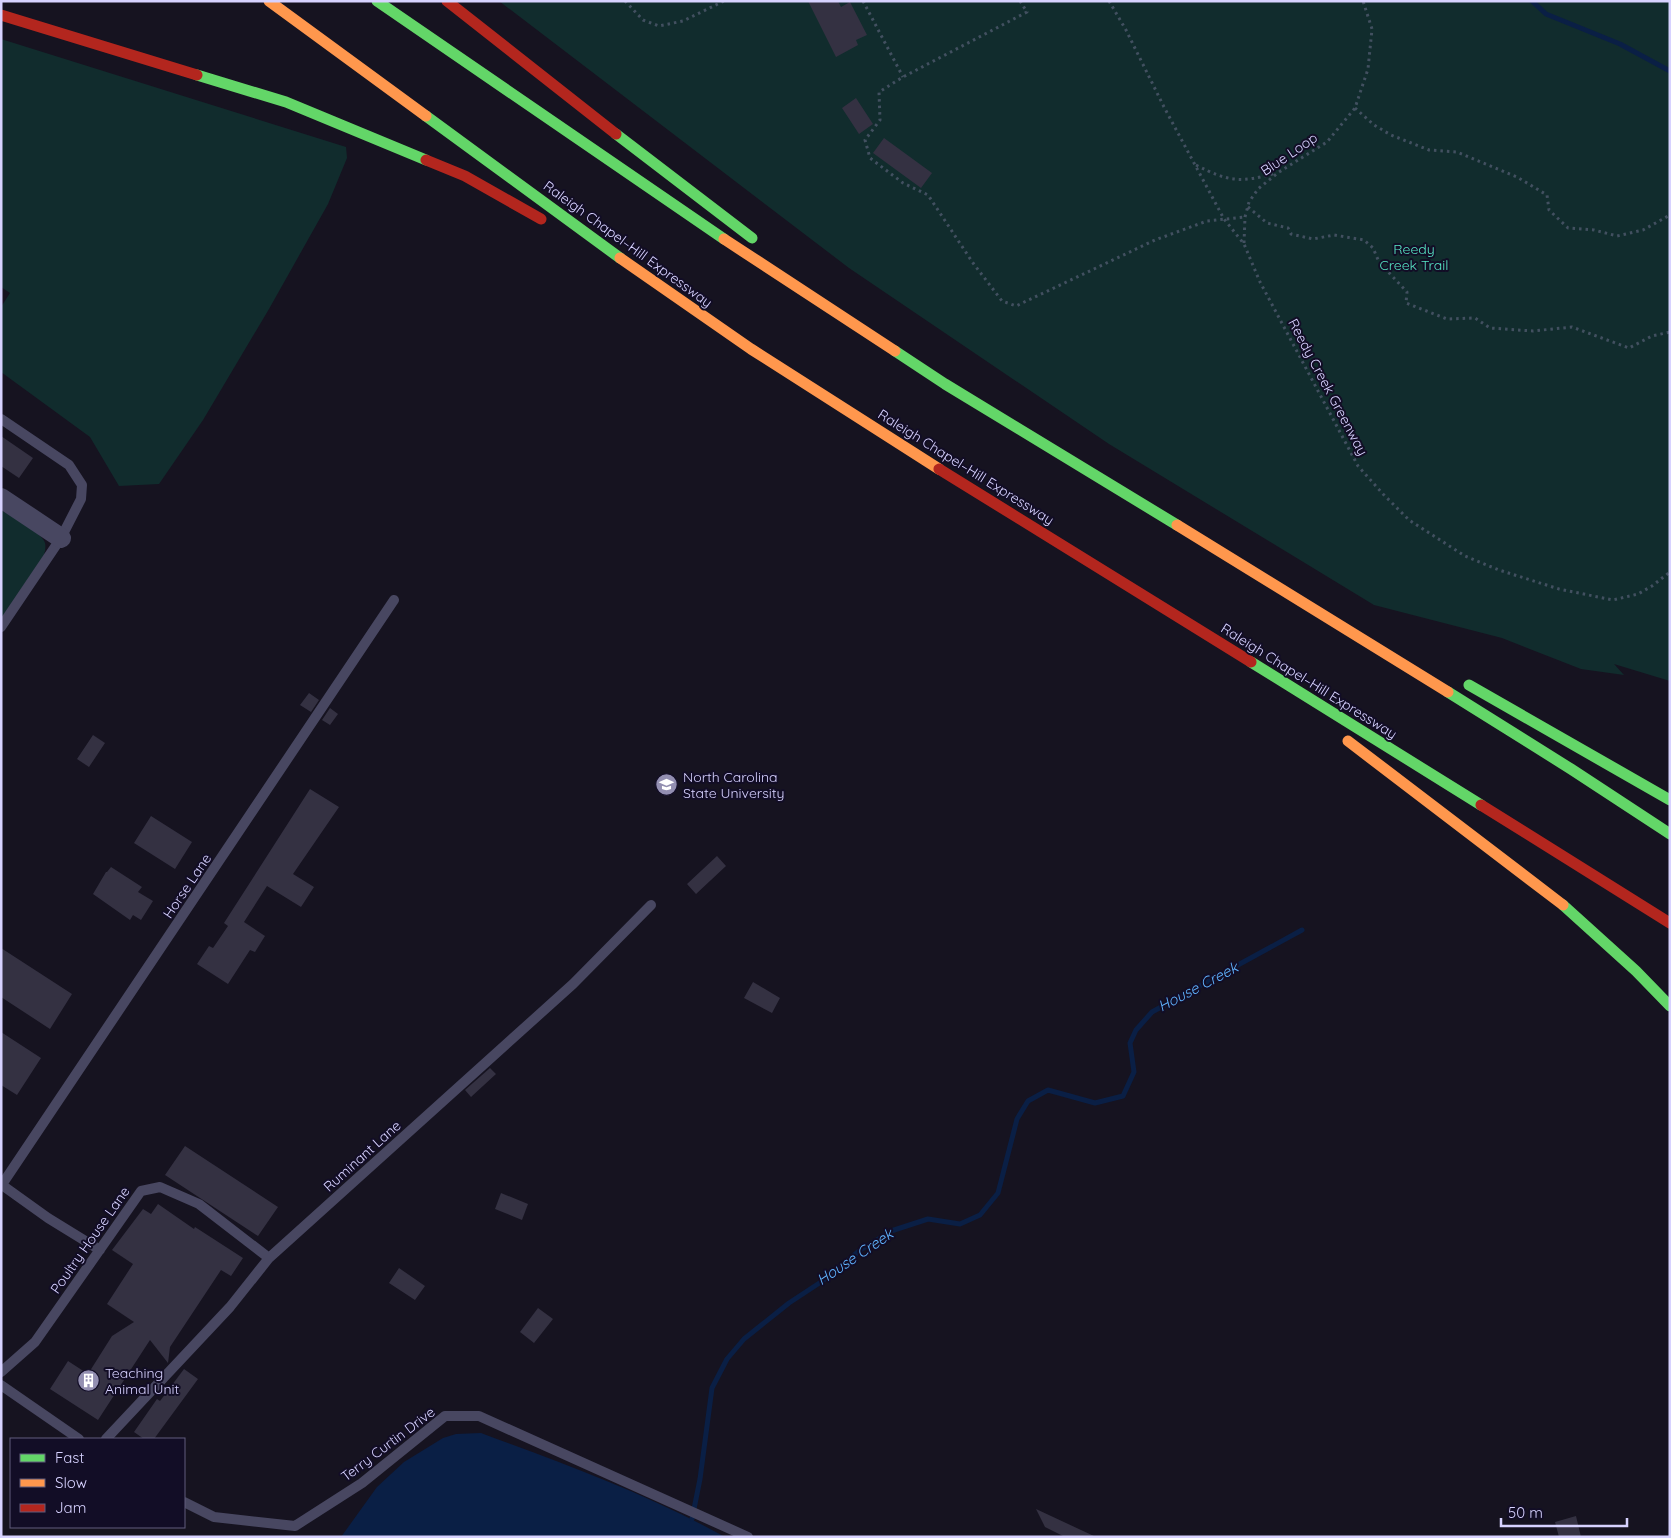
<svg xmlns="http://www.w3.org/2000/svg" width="1671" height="1538" viewBox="0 0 1671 1538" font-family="Quicksand,sans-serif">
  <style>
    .green { fill: #112c2d }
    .water { fill: #0a1f45 }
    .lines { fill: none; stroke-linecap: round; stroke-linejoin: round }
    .stream { stroke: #0a1f45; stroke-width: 5 }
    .building { fill: #343142 }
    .path { stroke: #425060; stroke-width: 3; stroke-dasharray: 2.5 4; stroke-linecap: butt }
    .lane { stroke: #484761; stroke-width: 10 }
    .street { stroke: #484761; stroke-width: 20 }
    .fast { stroke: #63d668; stroke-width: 11 }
    .slow { stroke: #ff974d; stroke-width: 11 }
    .jam { stroke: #b3261e; stroke-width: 11 }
    .labels { text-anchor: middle; stroke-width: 4; stroke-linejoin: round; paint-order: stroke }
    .street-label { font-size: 14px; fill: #d7d2ff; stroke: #120d26 }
    .park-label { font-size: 14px; fill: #57e6c4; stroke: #120d26 }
    .poi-label { font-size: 14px; fill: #d7d2ff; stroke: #120d26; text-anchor: start }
    .water-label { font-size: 15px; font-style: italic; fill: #60b4ff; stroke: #120d26 }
  </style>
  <rect width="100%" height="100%" fill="#161320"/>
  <!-- green -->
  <path class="green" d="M499,1H1670V681L1614,664L1624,675L1581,669L1502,638L1374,605L1109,444L849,268Z
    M1,39L346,147L347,158L328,204L269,309L203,420L159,484L119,486L90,437L1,372V307L10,293L1,287Z
    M1,510C11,516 43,533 45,543C46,547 45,551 44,555L1,619Z"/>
  <!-- water -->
  <path class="water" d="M481,1433C564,1464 648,1494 725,1537H341L377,1487L404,1462L443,1438L456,1434Z"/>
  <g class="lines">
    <!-- stream -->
    <path class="stream" d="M1532,1L1546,14L1620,44L1670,71
      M692,1519L700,1479L712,1388L727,1359L744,1339L789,1303L827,1278L859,1251L891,1231L928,1219L960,1224L980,1215L998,1193L1017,1119L1028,1101L1048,1090L1095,1103L1123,1096L1134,1072L1130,1043L1136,1030L1152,1012L1302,930"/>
  </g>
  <!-- building -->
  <path class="building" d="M808,1H838L841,7L850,2L867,35L856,40L858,45L836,57Z
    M856,98L873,124L859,134L842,108Z
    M884,138L932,173L921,188L873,153Z
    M1,436L33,458L19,478L1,466Z
    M309,693L319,700L311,712L300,705Z
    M330,708L338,714L330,725L322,720Z
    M93,735L105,743L89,767L77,759Z
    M310,789L339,807L293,874L314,887L301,907L267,886L244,922L265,936L255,952L250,950L228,984L197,964L209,946L213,948L228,926L224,923Z
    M151,816L192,842L175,869L134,843Z
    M717,856L726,866L696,894L687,884Z
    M111,867L142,887L138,892L153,901L141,920L133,915L130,920L93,894L106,872H107Z
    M1,948L72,994L50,1029L1,997Z
    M753,982L780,998L772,1013L744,998Z
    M1,1032L41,1058L17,1095L1,1085Z
    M490,1068L496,1074L471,1097L465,1090Z
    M185,1146L278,1207L258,1236L165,1175Z
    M501,1193L528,1204L522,1220L495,1209Z
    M158,1204L194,1229L195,1227L243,1258L231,1276L221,1270L170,1347L168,1363L150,1340L98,1420L50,1389L68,1361L88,1374L112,1336L134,1322L107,1304L133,1264L112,1250L143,1209L151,1214Z
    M399,1268L425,1286L415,1300L389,1283Z
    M538,1308L553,1319L534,1343L520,1332Z
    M184,1369L198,1379L154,1439H144L134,1432L157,1399L160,1401Z
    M1036,1509L1096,1537H1065L1045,1527Z
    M1576,1516L1581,1537H1559L1555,1522Z"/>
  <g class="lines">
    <!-- path -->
    <path class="path" d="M625,1L643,20L659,26L683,21L724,1
      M863,1L903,77
      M1020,1L1027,12L903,77L879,92L880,120L865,140L870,158L903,183L928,195L973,263L1002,301L1016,306L1155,240L1207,221L1245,217
      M1109,1L1126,30L1164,107L1224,219L1244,244L1260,282L1358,466L1383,494L1409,520L1465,556L1499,570L1559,589L1613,600L1638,594L1652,586L1670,572
      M1355,108L1374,125L1391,135L1429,150L1457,152L1517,177L1547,195L1549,210L1568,228L1594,230L1617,236L1643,230L1670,215
      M1196,165C1229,182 1240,183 1276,173
      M1248,207L1267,223L1288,228L1291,234L1313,239L1334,235L1364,240L1373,248L1379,262L1407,292L1406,303L1447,319L1475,318L1490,328L1533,331L1572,327L1629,348L1652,336L1670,332
      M1244,243L1245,217L1249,202L1258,189L1279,172L1327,142L1355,108L1368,69L1372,29L1363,1"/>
    <!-- lane -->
    <path class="lane" d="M1,419L69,465L82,485L81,499L61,538L1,627
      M2,1185L48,1218L100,1250
      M1,1186L394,600
      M1,1372L35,1342L141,1191L160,1187L199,1204L269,1258
      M1,1385L79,1439
      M106,1439L230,1307L269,1258L573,984L651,905
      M184,1502L214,1517L295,1526L362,1483L445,1416H479L748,1537"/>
    <!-- street -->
    <path class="street" d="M1,498L61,538"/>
    <!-- fast -->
    <path class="fast" d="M377,1L724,239
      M197,75L286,102L426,160
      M426,116L620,258
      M616,134L752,238
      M895,351L945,384L1177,525
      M1251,662L1481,805
      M1469,685L1670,800
      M1448,692L1571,769L1670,834
      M1563,905L1636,971L1670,1006"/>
    <!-- slow -->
    <path class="slow" d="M269,1L426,116
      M724,239L895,351
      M620,258L751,349L939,469
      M1177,525L1448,692
      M1348,741L1563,905"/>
    <!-- jam -->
    <path class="jam" d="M447,1L616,134
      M1,15L197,75
      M426,160L465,176L541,219
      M939,469L1251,662
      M1481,805L1670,923"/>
  </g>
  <!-- icons -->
  <defs>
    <symbol id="university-disc" viewBox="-11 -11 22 22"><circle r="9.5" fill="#938fb1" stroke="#120d26"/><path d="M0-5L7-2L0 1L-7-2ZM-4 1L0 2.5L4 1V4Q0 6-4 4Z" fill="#fff"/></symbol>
    <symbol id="building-disc" viewBox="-11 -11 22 22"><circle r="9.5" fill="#938fb1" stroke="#120d26"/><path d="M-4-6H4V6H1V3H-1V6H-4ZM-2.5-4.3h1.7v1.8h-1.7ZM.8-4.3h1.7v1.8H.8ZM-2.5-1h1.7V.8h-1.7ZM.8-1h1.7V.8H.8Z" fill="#fff"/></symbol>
  </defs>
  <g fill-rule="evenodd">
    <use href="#university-disc" x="654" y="772" width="25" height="25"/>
    <use href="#building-disc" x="76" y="1368" width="25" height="25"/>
  </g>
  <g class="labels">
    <!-- street labels -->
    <g class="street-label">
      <text transform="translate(1289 154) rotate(-34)" y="5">Blue Loop</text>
      <text transform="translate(628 244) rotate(36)" y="5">Raleigh Chapel–Hill Expressway</text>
      <text transform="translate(1328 387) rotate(62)" y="5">Reedy Creek Greenway</text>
      <text transform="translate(966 467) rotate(32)" y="5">Raleigh Chapel–Hill Expressway</text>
      <text transform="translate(1309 681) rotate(32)" y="5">Raleigh Chapel–Hill Expressway</text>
      <text transform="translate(187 886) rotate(-56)" y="5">Horse Lane</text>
      <text transform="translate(362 1156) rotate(-42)" y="5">Ruminant Lane</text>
      <text transform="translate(90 1240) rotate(-55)" y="5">Poultry House Lane</text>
      <text transform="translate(388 1444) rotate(-37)" y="5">Terry Curtin Drive</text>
    </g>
    <!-- park labels -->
    <g class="park-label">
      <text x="1414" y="254">Reedy<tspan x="1414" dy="16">Creek Trail</tspan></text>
    </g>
    <!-- poi labels -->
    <g class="poi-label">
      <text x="683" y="782">North Carolina<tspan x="683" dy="16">State University</tspan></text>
      <text x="105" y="1378">Teaching<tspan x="105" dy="16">Animal Unit</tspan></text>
    </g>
    <!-- water labels -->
    <g class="water-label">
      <text transform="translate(1198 987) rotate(-28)" y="5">House Creek</text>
      <text transform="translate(855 1257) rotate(-34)" y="5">House Creek</text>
    </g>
  </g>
  <!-- border -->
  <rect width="1671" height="1538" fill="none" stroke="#d7d2ff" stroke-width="5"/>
  <!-- legend -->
  <rect x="10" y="1438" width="175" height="90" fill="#120d26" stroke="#615c7d"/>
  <rect x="20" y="1454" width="25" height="8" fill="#63d668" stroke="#615c7d"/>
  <text x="55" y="1463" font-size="15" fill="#d7d2ff">Fast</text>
  <rect x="20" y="1479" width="25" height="8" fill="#ff974d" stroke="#615c7d"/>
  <text x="55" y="1488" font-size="15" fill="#d7d2ff">Slow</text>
  <rect x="20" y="1504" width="25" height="8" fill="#b3261e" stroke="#615c7d"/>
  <text x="55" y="1513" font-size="15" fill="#d7d2ff">Jam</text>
  <!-- scale -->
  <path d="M1501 1518v8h126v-8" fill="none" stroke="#d7d2ff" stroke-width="2.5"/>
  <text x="1508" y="1518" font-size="15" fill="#d7d2ff" stroke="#120d26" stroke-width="4" paint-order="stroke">50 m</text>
</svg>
